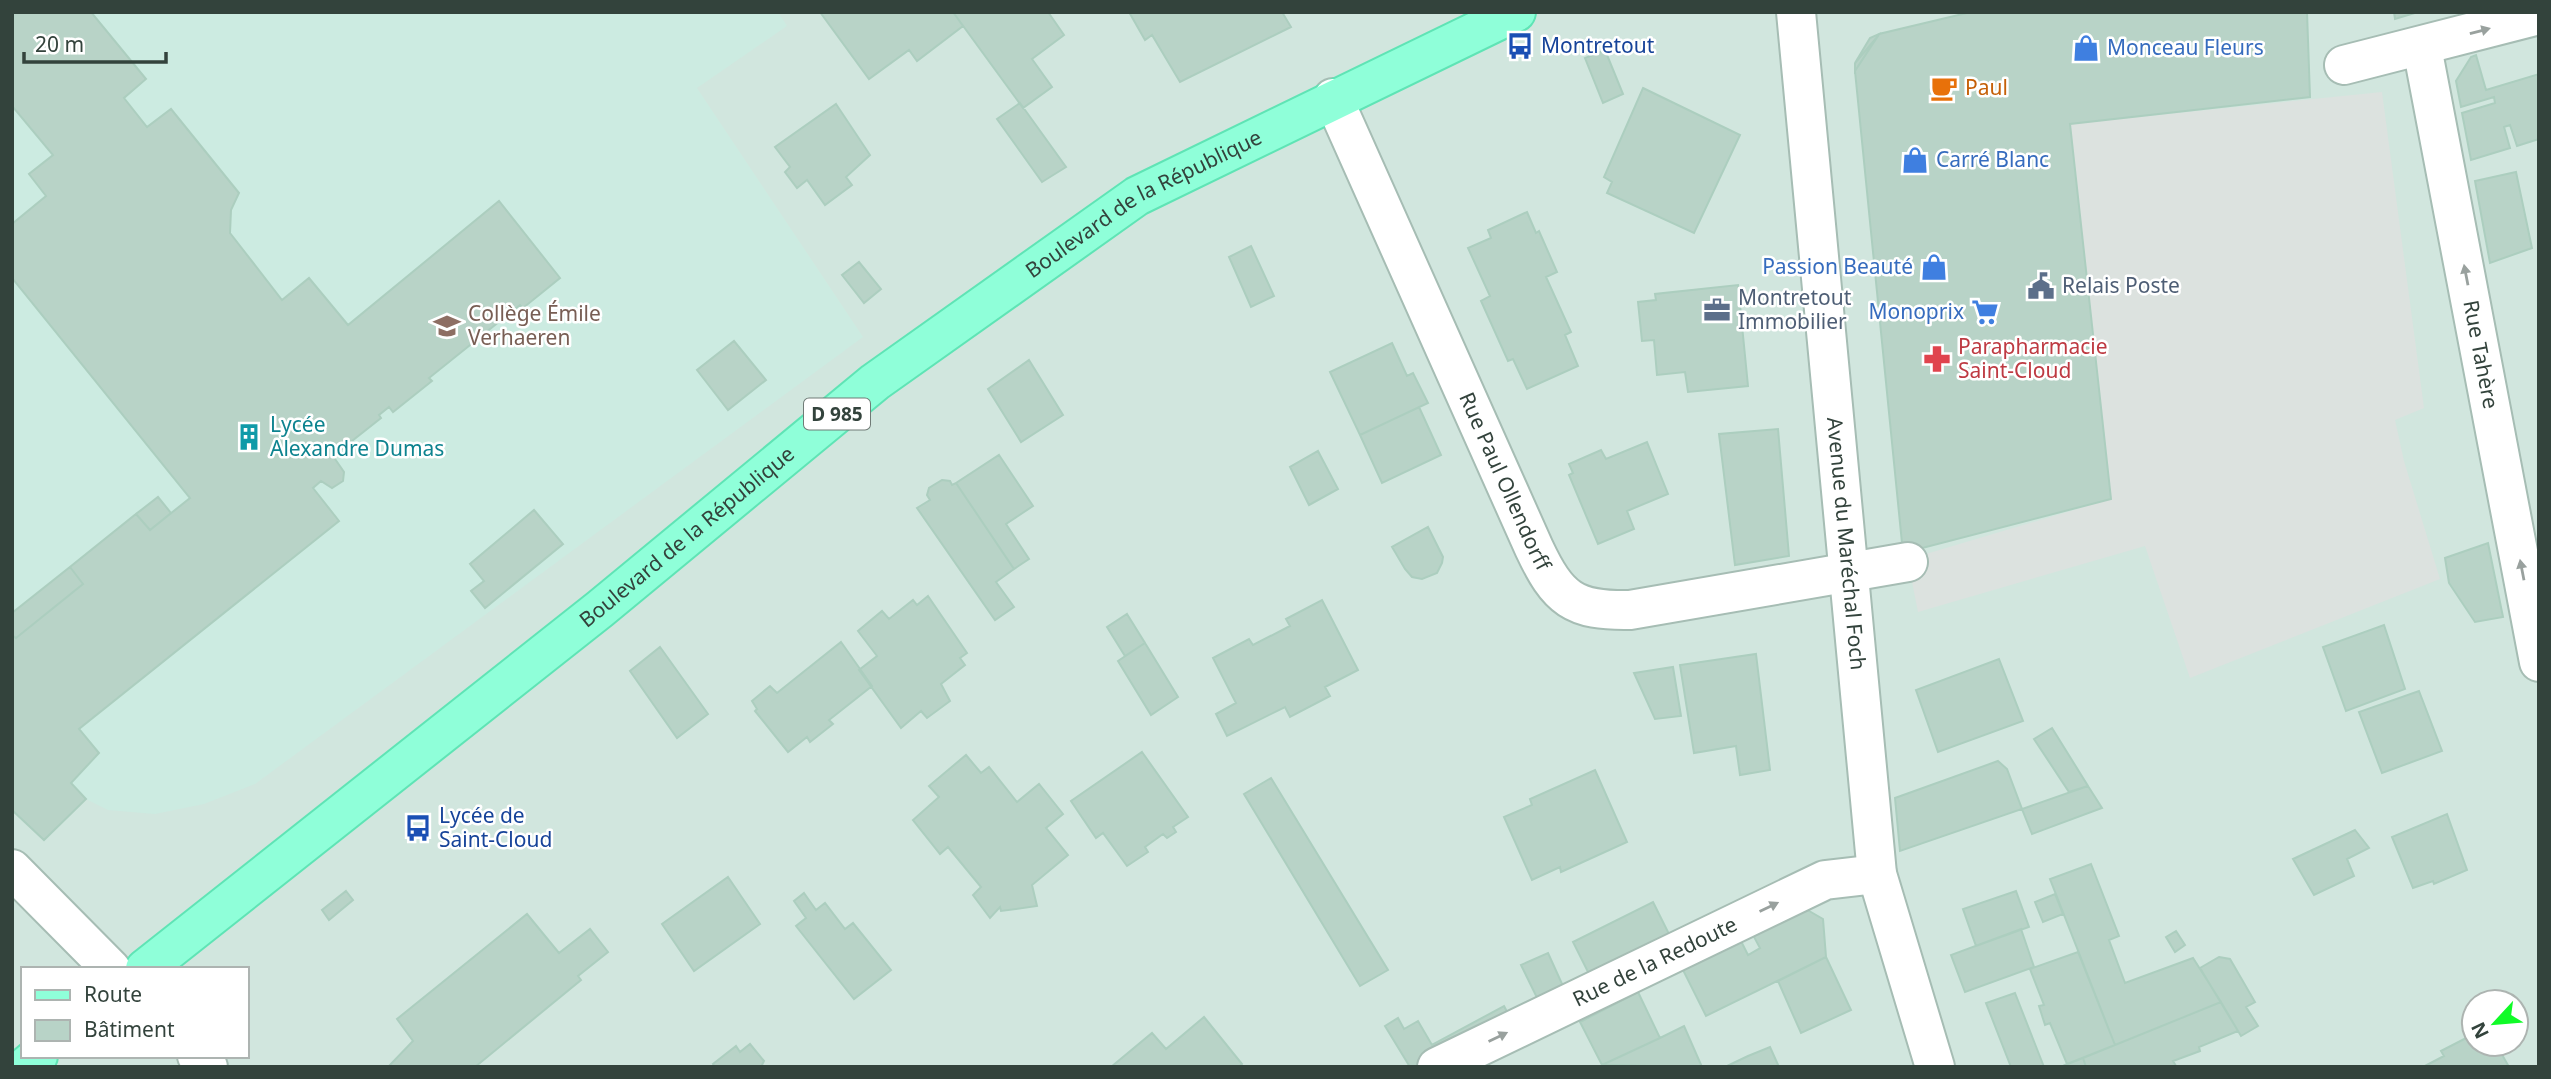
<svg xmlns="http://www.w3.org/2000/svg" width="2551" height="1079" viewBox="0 0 2551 1079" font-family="'Noto Sans',sans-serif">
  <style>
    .residential { fill: #d1e6de; fill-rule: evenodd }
    .education { fill: #ccebe1 }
    .parking { fill: #dce2df }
    .building { fill: #b8d3c7; stroke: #accebf; stroke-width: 2 }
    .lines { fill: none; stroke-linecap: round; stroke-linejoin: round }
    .minor-casing { stroke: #a6bdb4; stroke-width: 42 }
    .major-casing { stroke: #5fe4b5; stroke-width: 42 }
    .minor { stroke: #fff; stroke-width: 38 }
    .major { stroke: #8fffd9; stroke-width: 38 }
    .oneway { fill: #99a19e }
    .labels { text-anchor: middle; stroke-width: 5; stroke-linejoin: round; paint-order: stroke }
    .shield { fill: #fff; stroke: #707b76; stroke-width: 2 }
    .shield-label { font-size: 19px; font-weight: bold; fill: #33433c }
    .transit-label { font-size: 21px; fill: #164399; stroke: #fff; text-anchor: start }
    .shop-label { font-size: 21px; fill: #366cbe; stroke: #fff; text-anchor: start }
    .food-label { font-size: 21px; fill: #c56008; stroke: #fff; text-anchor: start }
    .street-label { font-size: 21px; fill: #33433c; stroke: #fff }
    .service-label { font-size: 21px; fill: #4e5e75; stroke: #fff; text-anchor: start }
    .education-label { font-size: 21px; fill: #785e54; stroke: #fff; text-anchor: start }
    .health-label { font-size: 21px; fill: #be3a42; stroke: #fff; text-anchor: start }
    .culture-label { font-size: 21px; fill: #0d838f; stroke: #fff; text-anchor: start }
  </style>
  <rect width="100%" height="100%" fill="#e3f2ed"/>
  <!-- residential -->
  <path class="residential" d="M12,12H2539V1067H12ZM23,969H247V1056H23ZM2474,1002H2516V1044H2474Z"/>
  <!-- education -->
  <path class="education" d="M12,12H778L787,26L697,88L863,337L255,784L204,804L155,814L108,810L86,799L44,840L12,810Z"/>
  <!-- parking -->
  <path class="parking" d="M2382,92L2424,408L2395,420L2404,461L2440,579L2190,678L2145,546L1918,612L1908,562L1919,556L2111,499L2070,124Z"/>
  <!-- building -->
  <path class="building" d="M12,12H91L146,79L124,98L147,127L171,109L239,193L231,210L230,233L282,300L309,278L348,325L499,201L560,278L523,308L520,305L429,378L432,381L393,412L389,407L379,415L381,418L333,456L344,472L343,481L332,488L321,481L313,488L339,521L79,729L99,753L71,783L86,799L44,840L12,810V635L16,638L83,584L70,567L136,514L150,530L190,498L12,278V224L46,196L29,174L53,155L12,106Z
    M820,12H953L963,26L917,61L909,50L869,79Z
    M953,12H1048L1064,35L1032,59L1052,87L1023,108Z
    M1129,12H1282L1291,27L1180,82L1152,35L1145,40Z
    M1971,12H2307L2310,97L2070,124L2111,499L1903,553L1855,71L1879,34Z
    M2394,12H2418L2395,19Z
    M1879,34L1878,36L1855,63L1870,38Z
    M1878,36L1855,71V63Z
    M1605,50L1623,94L1603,103L1585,58Z
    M2476,55L2486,90L2539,74V139L2517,146L2510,125L2504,127L2510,148L2471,160L2462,113L2495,103L2494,97L2461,107L2456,81L2471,57Z
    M1643,88L1740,135L1694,233L1607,193L1612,182L1604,177Z
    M1020,103L1066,167L1042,182L997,119Z
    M836,104L870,155L846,177L852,185L825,205L807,180L797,188L785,172L790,167L775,147Z
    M2516,172L2532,248L2490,263L2475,181Z
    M1527,212L1536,233L1539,231L1557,272L1546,277L1571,332L1565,335L1578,366L1527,389L1513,359L1508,361L1481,301L1490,296L1468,248L1491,238L1488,230Z
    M1251,246L1274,296L1251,307L1229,257Z
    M859,262L881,289L864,303L842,275Z
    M1738,285L1748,386L1688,392L1685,372L1657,375L1654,340L1642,341L1638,302L1656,300L1655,294Z
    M734,341L766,380L728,410L697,370Z
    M1392,343L1407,376L1413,373L1428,403L1360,435L1330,372Z
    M1029,360L1063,415L1021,442L988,389Z
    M1419,407L1441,455L1382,483L1360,435Z
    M1778,429L1789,556L1735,565L1719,434Z
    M1647,442L1668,494L1627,511L1634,529L1598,544L1569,475L1573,473L1569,464L1601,450L1606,459Z
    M1318,451L1338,489L1309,505L1290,467Z
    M999,455L1033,506L1006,524L1029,559L1014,569L956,483Z
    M942,480L950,481L952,485L956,483L1014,569L996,582L1014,607L995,620L917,508L930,500L927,495L929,488Z
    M158,497L171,513L150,530L136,514Z
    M534,510L563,544L485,608L471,591L484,581L470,564Z
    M1428,527L1443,557L1442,563L1437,573L1422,579L1412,577L1405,569L1392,547Z
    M2488,543L2503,617L2475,622L2449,583L2445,558Z
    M70,567L83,584L16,638L12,635V613Z
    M928,596L967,653L960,658L965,665L941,684L950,701L927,718L921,711L901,728L859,670L877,656L858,631L882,611L889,619L913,600L917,605Z
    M1322,600L1358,670L1325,687L1330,696L1290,717L1285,707L1227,736L1216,714L1236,703L1213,658L1249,639L1253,645L1290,626L1286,619Z
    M1127,614L1145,643L1125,656L1107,627Z
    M2384,625L2405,689L2346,711L2323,647Z
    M841,642L872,686L829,720L833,724L810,742L807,737L788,752L755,711L757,709L752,701L770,686L777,693Z
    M1145,643L1178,697L1151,715L1118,661Z
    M660,647L708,714L677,738L630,671Z
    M1756,654L1770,770L1740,775L1736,746L1694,753L1680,665Z
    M1999,659L2023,721L1938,752L1916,690Z
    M1673,667L1681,716L1655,719L1634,673Z
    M2419,691L2442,751L2382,773L2359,712Z
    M2052,728L2088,786L2069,792L2034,739Z
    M1142,752L1188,817L1173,827L1176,832L1167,838L1163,834L1145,847L1148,852L1127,866L1103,833L1096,838L1071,801Z
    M966,755L981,773L989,767L1017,802L1039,784L1063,814L1046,828L1068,855L1032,885L1037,906L1001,911L1000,907L990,918L973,895L981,887L948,847L940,854L913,820L939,797L929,786Z
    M1998,761L2007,769L2022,809L1900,851L1895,798Z
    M1595,770L1627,842L1561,872L1560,867L1532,880L1504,817L1532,805L1530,799Z
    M1271,778L1388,970L1360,986L1244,794Z
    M2088,786L2102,808L2032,834L2022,809Z
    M2447,814L2467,870L2434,884L2433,881L2413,888L2392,837Z
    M2355,830L2369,848L2347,859L2354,876L2314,895L2293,859Z
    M2091,864L2119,936L2109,940L2125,983L2193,958L2221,1002L2115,1045L2050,879Z
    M728,877L760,924L694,971L662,924Z
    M346,891L353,900L329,920L322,910Z
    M2016,891L2029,927L1976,946L1963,909Z
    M804,893L816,910L825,903L845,929L853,923L891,970L854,999L796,926L806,918L794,901Z
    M2055,894L2063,914L2043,922L2035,902Z
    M1653,902L1674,944L1594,984L1573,942Z
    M1804,908L1823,919L1826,957L1706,1016L1683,970L1741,941L1748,955L1760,948L1753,935Z
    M527,914L559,953L590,929L608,952L578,976L581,980L475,1067H388L413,1041L397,1019Z
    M2021,929L2034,967L1965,992L1951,955Z
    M2176,931L2185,945L2175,952L2166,937Z
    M2078,952L2115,1045L2067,1064L2050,1023L2045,1025L2039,1006L2044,1005L2030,969Z
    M1548,953L1568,997L1543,1010L1521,965Z
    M1826,957L1851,1010L1801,1033L1778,981Z
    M2219,957L2230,959L2255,1002L2246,1007L2258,1026L2241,1036L2200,968Z
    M1638,992L1660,1038L1602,1065L1580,1022Z
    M2015,993L2044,1067H2011L1986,1003Z
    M2221,1002L2238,1031L2199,1047L2200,1051L2173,1061L2176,1066L2086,1067L2083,1058Z
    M1504,1006L1514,1025L1431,1067H1410L1385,1026L1398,1018L1404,1029L1418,1021L1432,1045Z
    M1204,1017L1242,1064L1239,1067H1111L1152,1033L1166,1049Z
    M1684,1026L1702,1067L1602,1065L1660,1038Z
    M2474,1034V1044H2496L2509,1067H2423L2444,1056L2441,1051Z
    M750,1044L764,1061L761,1067H715L713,1064L736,1046L740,1052Z
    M1770,1047L1779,1067H1725L1748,1056Z
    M2083,1058L2086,1067H2061L2065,1065Z"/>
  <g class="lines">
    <defs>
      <g id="minor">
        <path id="s1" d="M1796,12L1877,874L1935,1067"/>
        <path id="s2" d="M2422,47L2539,662"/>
        <path d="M2344,65L2539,15"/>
        <path id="s3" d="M1333,98L1534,548C1558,599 1573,611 1630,610L1908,562"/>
        <path d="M12,869L111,969"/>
        <path d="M197,1056L208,1067"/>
        <path id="s4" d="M1437,1067L1825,880L1877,874"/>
      </g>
      <g id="major">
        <path id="s5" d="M145,969L600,609L875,382L1137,196L1516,12"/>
        <path d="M25,1067L38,1056"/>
      </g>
    </defs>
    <!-- minor casing -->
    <use href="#minor" class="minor-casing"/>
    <!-- major casing -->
    <use href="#major" class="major-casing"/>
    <!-- minor -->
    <use href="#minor" class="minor"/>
    <!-- major -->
    <use href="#major" class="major"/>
  </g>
  <!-- one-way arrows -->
  <defs><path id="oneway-solid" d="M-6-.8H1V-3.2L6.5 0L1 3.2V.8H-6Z" transform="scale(1.75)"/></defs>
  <g class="oneway">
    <use href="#oneway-solid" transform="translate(2480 31) rotate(-15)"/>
    <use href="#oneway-solid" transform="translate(2466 275) rotate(-101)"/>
    <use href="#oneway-solid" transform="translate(2522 570) rotate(-101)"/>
    <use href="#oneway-solid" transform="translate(1769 907) rotate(-26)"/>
    <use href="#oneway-solid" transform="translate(1498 1037) rotate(-26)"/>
  </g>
  <!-- icons -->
  <defs>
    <symbol id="bus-bare" viewBox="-9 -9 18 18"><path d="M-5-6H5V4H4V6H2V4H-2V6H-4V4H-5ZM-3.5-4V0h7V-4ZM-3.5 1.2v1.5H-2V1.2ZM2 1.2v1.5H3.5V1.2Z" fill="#1a4fb4" stroke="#fff" stroke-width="2.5" paint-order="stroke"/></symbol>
    <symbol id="shop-bare" viewBox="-9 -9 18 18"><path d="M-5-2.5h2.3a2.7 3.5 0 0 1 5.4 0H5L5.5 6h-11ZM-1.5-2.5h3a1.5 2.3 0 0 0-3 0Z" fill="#3f7fe0" stroke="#fff" stroke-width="2.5" paint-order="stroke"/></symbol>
    <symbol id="cafe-bare" viewBox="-9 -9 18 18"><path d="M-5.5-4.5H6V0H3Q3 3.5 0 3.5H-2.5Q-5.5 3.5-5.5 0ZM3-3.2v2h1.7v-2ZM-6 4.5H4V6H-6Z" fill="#e8710a" stroke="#fff" stroke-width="2.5" paint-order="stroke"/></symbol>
    <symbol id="civic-bare" viewBox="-9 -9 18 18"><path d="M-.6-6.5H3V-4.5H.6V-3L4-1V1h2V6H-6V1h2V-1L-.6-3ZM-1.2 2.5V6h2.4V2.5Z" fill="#5c6f8a" stroke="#fff" stroke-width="2.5" paint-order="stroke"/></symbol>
    <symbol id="office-bare" viewBox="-9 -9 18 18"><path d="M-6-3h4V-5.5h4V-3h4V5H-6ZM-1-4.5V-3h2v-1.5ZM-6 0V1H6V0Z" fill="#5c6f8a" stroke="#fff" stroke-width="2.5" paint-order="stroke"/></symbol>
    <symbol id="supermarket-bare" viewBox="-9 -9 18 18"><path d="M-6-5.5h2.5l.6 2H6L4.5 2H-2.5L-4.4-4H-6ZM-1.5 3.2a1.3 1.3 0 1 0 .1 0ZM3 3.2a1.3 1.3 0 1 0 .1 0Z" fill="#3f7fe0" stroke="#fff" stroke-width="2.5" paint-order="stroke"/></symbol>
    <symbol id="school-bare" viewBox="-9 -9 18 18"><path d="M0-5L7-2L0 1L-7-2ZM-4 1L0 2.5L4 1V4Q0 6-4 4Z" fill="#8d6e63" stroke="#fff" stroke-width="2.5" paint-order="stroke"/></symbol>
    <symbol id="pharmacy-bare" viewBox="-9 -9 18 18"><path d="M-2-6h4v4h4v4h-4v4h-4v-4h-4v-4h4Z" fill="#e0444e" stroke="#fff" stroke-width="2.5" paint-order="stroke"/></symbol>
    <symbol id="building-bare" viewBox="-9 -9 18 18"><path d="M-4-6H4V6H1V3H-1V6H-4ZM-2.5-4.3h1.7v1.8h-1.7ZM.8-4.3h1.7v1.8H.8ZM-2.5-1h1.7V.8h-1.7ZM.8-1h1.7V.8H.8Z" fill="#0f9aa8" stroke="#fff" stroke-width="2.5" paint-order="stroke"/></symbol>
  </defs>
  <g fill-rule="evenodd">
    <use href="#bus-bare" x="1501" y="27" width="38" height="38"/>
    <use href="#shop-bare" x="2067" y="29" width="38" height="38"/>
    <use href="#cafe-bare" x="1925" y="69" width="38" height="38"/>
    <use href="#shop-bare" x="1896" y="141" width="38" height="38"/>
    <use href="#shop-bare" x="1915" y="248" width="38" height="38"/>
    <use href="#civic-bare" x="2022" y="267" width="38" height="38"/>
    <use href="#office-bare" x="1698" y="291" width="38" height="38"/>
    <use href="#supermarket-bare" x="1966" y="293" width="38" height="38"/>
    <use href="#school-bare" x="428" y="307" width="38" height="38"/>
    <use href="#pharmacy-bare" x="1918" y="340" width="38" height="38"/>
    <use href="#building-bare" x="230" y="418" width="38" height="38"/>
    <use href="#bus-bare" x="399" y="809" width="38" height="38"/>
  </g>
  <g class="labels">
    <!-- shield labels -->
    <rect class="shield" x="804" y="398.5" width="66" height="31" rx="5"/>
    <g class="shield-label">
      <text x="837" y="421">D 985</text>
    </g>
    <!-- transit labels -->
    <g class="transit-label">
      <text x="1541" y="53">Montretout</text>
      <text x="439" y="823">Lycée de<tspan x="439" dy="24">Saint-Cloud</tspan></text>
    </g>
    <!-- shop labels -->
    <g class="shop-label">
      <text x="2107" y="55">Monceau Fleurs</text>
      <text x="1936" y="167">Carré Blanc</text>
      <text x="1913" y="274" text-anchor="end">Passion Beauté</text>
      <text x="1964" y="319" text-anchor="end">Monoprix</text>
    </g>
    <!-- food labels -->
    <g class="food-label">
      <text x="1965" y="95">Paul</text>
    </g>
    <!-- street labels -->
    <g class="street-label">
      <text dy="7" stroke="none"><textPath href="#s5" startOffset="1260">Boulevard de la République</textPath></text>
      <text dy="7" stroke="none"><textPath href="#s2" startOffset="313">Rue Tahère</textPath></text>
      <text dy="7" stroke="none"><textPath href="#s3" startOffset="420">Rue Paul Ollendorff</textPath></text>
      <text dy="7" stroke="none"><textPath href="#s5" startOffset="693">Boulevard de la République</textPath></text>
      <text dy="7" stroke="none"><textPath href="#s1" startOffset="534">Avenue du Maréchal Foch</textPath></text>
      <text dy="7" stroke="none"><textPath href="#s4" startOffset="242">Rue de la Redoute</textPath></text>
    </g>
    <!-- service labels -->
    <g class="service-label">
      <text x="2062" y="293">Relais Poste</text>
      <text x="1738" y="305">Montretout<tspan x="1738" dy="24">Immobilier</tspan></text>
    </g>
    <!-- education labels -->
    <g class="education-label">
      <text x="468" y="321">Collège Émile<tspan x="468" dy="24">Verhaeren</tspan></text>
    </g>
    <!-- health labels -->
    <g class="health-label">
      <text x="1958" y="354">Parapharmacie<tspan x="1958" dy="24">Saint-Cloud</tspan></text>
    </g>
    <!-- culture labels -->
    <g class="culture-label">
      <text x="270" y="432">Lycée<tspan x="270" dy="24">Alexandre Dumas</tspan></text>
    </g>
  </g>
  <!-- border -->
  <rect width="2551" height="1079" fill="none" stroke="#33433c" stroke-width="28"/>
  <!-- legend -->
  <rect x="21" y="967" width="228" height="91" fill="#ffffff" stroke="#adb4b1" stroke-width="2"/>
  <rect x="35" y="990" width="35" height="10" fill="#8fffd9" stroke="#adb4b1" stroke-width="2"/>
  <text x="84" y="1002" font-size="21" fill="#33433c">Route</text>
  <rect x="35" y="1020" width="35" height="21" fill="#b8d3c7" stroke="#adb4b1" stroke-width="2"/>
  <text x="84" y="1037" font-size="21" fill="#33433c">Bâtiment</text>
  <!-- north arrow -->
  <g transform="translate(2495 1023) rotate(244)"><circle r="33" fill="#ffffff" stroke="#adb4b1" stroke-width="2"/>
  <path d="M0-5L12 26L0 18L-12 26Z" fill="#10fb28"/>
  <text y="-10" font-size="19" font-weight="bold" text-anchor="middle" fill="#33433c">N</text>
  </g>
  <!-- scale -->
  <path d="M24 52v10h142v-10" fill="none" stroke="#33433c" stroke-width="3.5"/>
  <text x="35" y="52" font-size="21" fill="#33433c" stroke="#ffffff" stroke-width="5" paint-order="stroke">20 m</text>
</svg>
